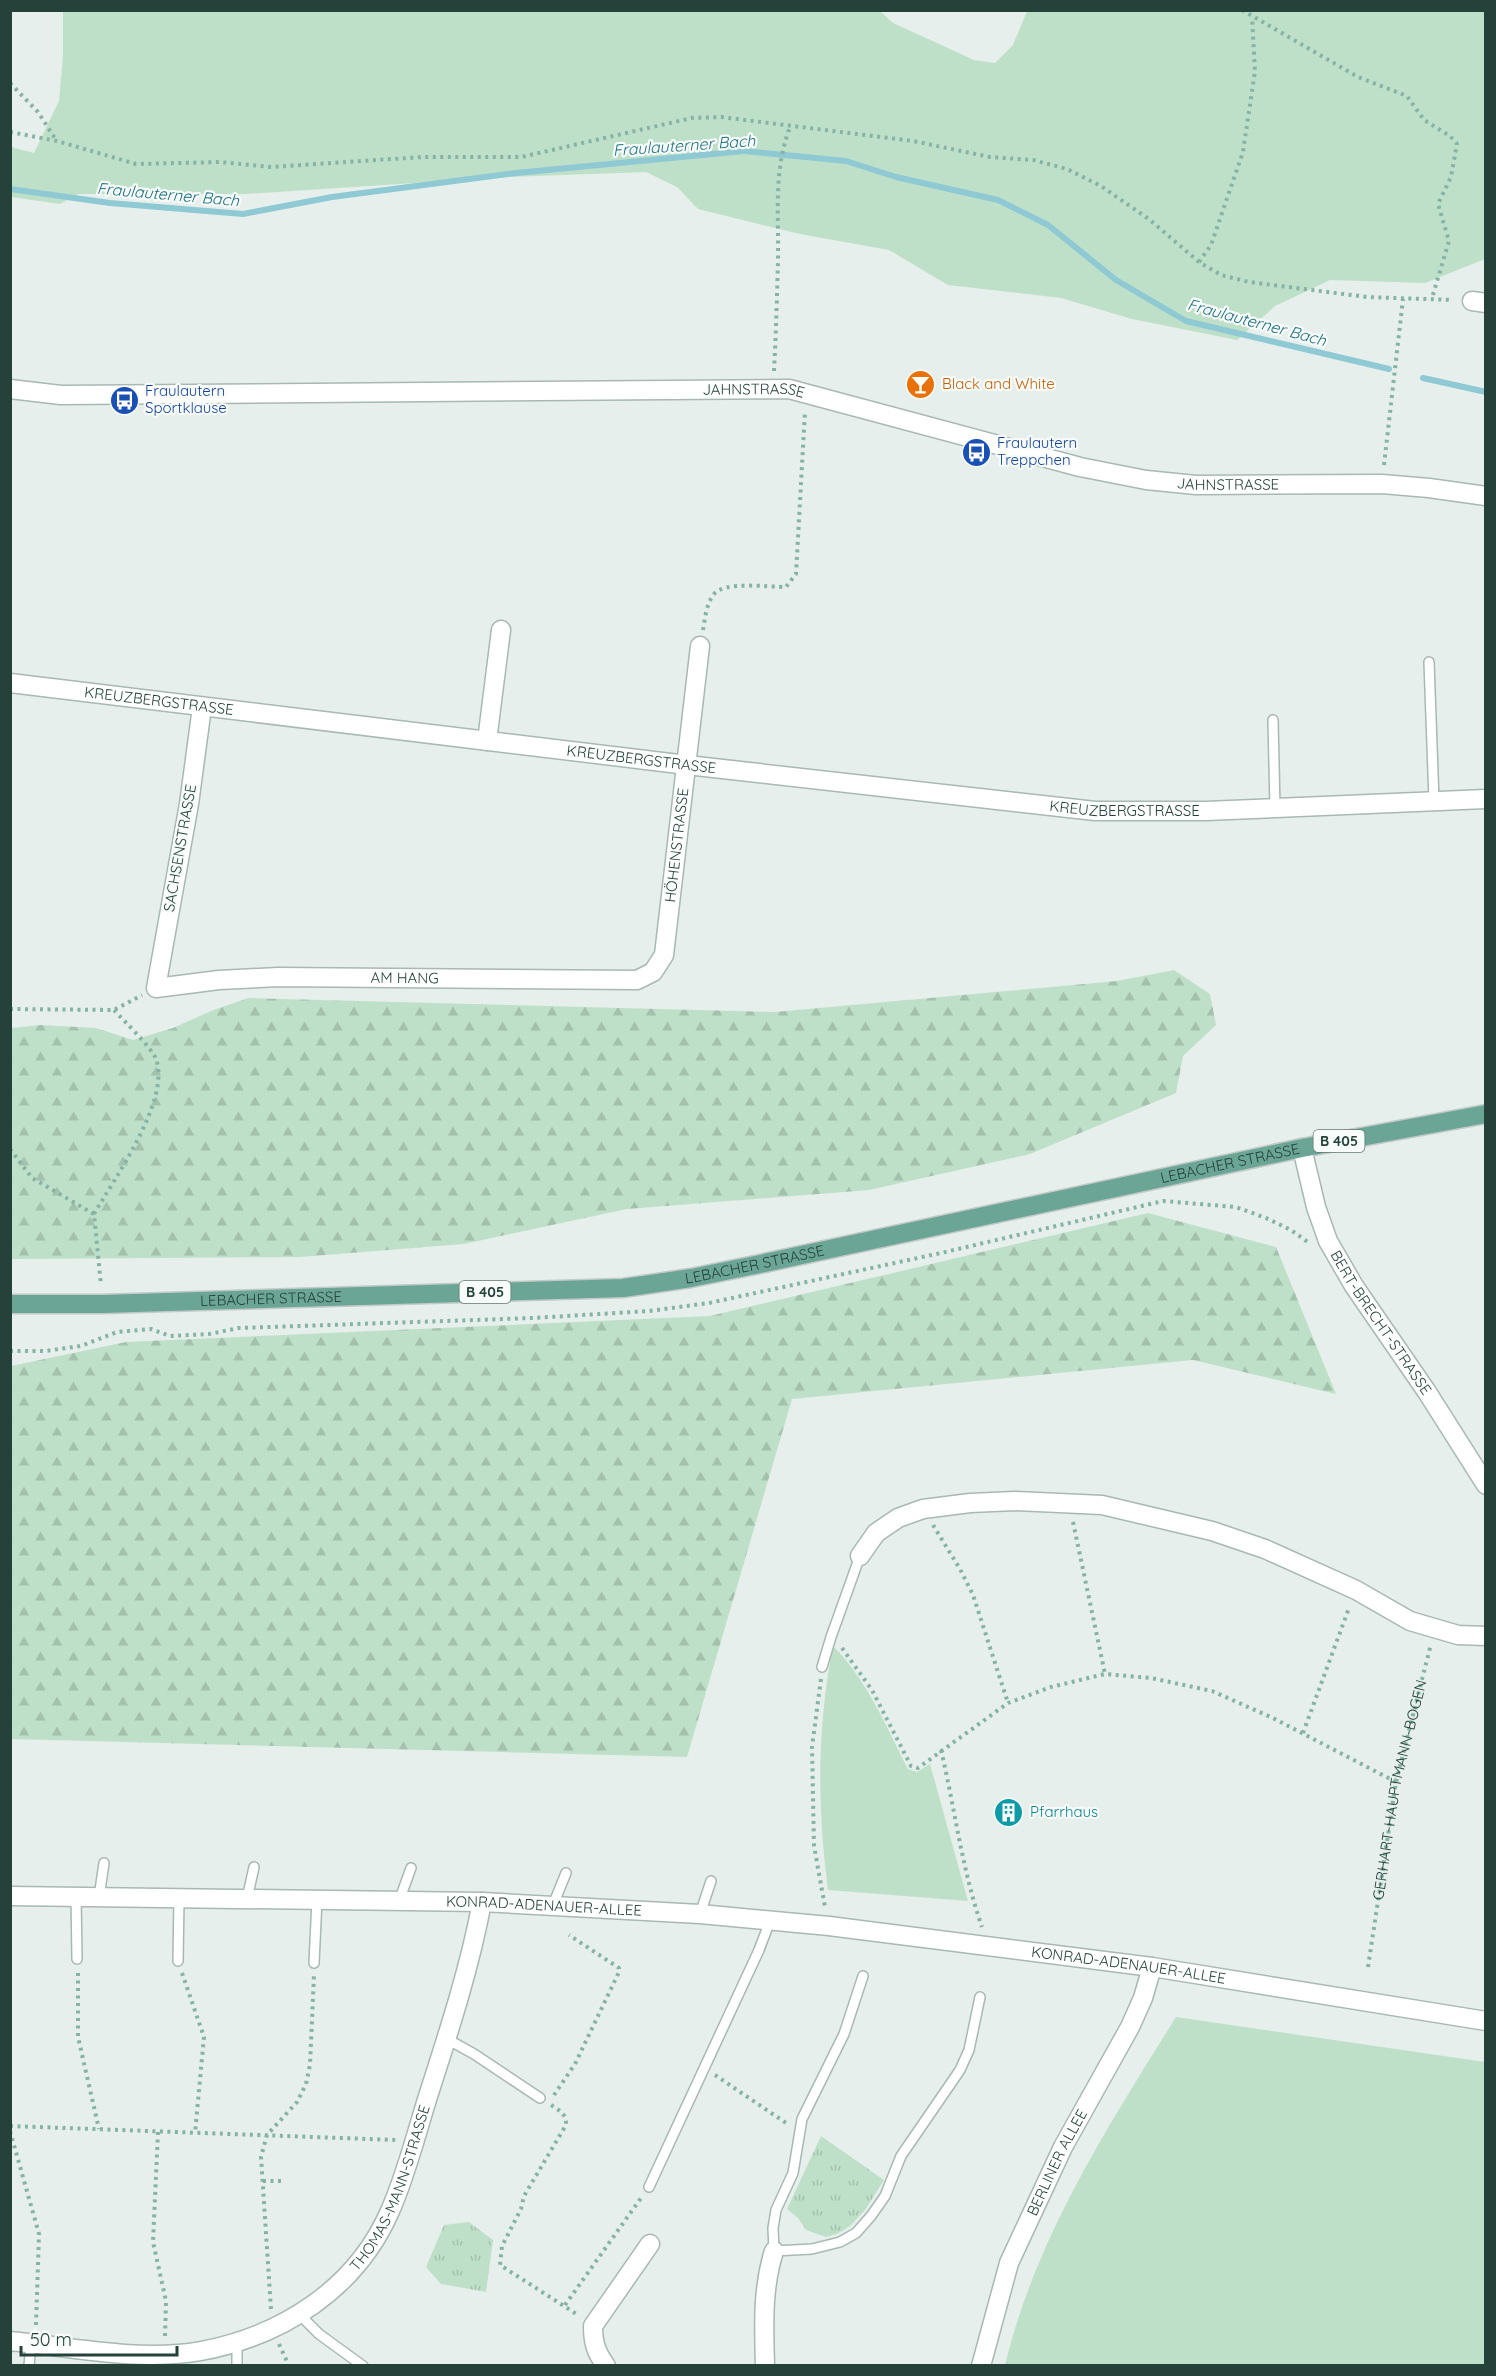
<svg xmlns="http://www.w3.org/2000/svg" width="1496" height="2376" viewBox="0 0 1496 2376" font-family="Quicksand,sans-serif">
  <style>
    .grass { fill: #bfe0c8 }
    .forest { fill: url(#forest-firs) }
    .park { fill: url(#park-tufts) }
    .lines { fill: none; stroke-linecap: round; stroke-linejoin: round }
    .stream { stroke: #8ec9d4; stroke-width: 6 }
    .service-casing { stroke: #a8b8b2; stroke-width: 12 }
    .minor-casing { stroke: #a8b8b2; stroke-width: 21 }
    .primary-casing { stroke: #c2cac8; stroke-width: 21 }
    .path { stroke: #86b3a5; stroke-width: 4; stroke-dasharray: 3 4.5; stroke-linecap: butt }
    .service { stroke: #fff; stroke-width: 9 }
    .minor { stroke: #fff; stroke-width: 18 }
    .primary { stroke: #6aa596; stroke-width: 18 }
    .labels { text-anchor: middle; stroke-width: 4.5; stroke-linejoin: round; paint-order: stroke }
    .shield { fill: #f7fbf9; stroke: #637a73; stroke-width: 1.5 }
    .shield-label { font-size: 14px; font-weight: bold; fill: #24423a }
    .food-label { font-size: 15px; fill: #c56008; stroke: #f7fbf9; text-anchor: start }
    .transit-label { font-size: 15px; fill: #164399; stroke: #f7fbf9; text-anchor: start }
    .street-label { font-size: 15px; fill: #24423a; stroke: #f7fbf9 }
    .culture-label { font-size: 15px; fill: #0d838f; stroke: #f7fbf9; text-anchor: start }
    .water-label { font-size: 16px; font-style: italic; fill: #1c6f80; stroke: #f7fbf9 }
  </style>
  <defs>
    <pattern id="forest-firs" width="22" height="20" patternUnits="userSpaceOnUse" patternTransform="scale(1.5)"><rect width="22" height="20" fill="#bfe0c8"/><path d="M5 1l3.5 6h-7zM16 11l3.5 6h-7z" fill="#a4c1ad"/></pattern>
    <pattern id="park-tufts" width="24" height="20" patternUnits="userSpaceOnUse" patternTransform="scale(1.5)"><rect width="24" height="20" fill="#bfe0c8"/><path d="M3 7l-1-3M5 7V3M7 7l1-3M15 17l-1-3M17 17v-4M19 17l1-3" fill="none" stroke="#a4c1ad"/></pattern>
  </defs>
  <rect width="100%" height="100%" fill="#e6efeb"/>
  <!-- grass -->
  <path class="grass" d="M63,11H880L893,23L974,60L995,63L1013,45L1027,11H1485V259L1425,283L1330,280L1275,306L1237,340L1132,319L1061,298L948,285L889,250L800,234L698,209L677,187L646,172L507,177L245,194H78L60,204L11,197V147L34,153L59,101L63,56Z
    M833,1646C867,1680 886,1726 908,1769L917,1772L930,1764L968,1901L828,1890C817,1808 817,1727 833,1646Z
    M1176,2017L1485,2062V2365H1005C1036,2237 1107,2128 1176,2017Z"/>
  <!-- forest -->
  <path class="forest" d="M1174,970L1210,994L1216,1025L1183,1056L1176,1093L1030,1154L869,1190L627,1209L464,1244L300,1257L11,1259V1028L41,1025L96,1028L133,1040L173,1028L211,1011L248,998L775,1012L1117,981Z
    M1148,1213L1276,1247L1336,1394L1193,1360L792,1399L687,1757L11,1739V1366L126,1342L710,1316Z"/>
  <!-- park -->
  <path class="park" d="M821,2136L884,2180L865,2210L850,2226L837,2234L826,2237L806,2230L798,2218L787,2209Z
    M469,2222L493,2240L486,2292L441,2284L426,2267L444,2225Z"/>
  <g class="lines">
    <!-- stream -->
    <path class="stream" d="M10,189L110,203L243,214L332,197L516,173L744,151L846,161L896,177L998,200L1048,225L1116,280L1186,321L1389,369
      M1423,378L1486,392"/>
    <defs>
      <path id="service" d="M1429,662L1434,801
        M1273,720L1275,808
        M822,1667L831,1637L860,1556
        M76,1897L77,1959
        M99,1897L104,1863
        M247,1899L254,1867
        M399,1901L411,1868
        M553,1905L566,1873
        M700,1914L711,1881
        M178,1961L179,1899
        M314,1963L317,1900
        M863,1976L844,2034L802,2119L793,2173L776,2210L773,2228L774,2251L812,2249L840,2242L856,2233L871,2216L885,2196L901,2156L960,2070L969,2050L980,1997
        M447,2039L474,2054L540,2098
        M649,2187L759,1950L770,1921
        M300,2315L319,2334L363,2366
        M29,2366L31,2343
        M237,2366V2342"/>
      <g id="minor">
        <path d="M1472,301L1486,303"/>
        <path id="s2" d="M10,389L61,395L789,389L1080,467L1146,480L1196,485L1382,484L1429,488L1486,496"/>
        <path id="s3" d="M10,683L687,765L1095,811H1206L1486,799"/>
        <path id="s4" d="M202,707L189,804L156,988L219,980L278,977L637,980L653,972L664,955L700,646"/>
        <path d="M487,741L501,630"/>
        <path id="s5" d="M1302,1148L1316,1207L1328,1241L1354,1286L1427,1392L1486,1485"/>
        <path d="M860,1556L876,1533L898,1518L923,1509L970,1503L1015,1501L1102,1505L1212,1531L1265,1549L1356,1590L1410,1621L1458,1635L1486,1636"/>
        <path id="s6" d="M10,1896L482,1902L700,1914L829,1926L1152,1967L1486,2021"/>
        <path id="s7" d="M10,2341C70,2347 141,2362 201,2351C282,2336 356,2289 390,2211C407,2173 417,2130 430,2090C450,2028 470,1966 482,1902"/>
        <path d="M606,2366C596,2352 593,2343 593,2326L650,2244"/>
        <path d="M765,2366C764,2326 762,2289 774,2251"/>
        <path id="s8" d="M981,2366L1009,2263L1063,2147L1130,2027L1143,1998L1152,1967"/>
      </g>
      <g id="primary">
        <path id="s9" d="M10,1304H103L623,1288L691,1278L760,1264L1302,1148L1486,1114"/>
      </g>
    </defs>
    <!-- service casing -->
    <use href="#service" class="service-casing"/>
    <!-- minor casing -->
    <use href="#minor" class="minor-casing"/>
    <!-- primary casing -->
    <use href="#primary" class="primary-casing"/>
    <!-- path -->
    <g class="path">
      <path d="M1242,10L1358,77L1407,96L1424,120L1450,136L1457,144L1451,177L1438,204L1449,241L1432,298"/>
      <path d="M10,83L38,112L56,140"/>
      <path d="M10,132L57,141L136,164L220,162L271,167L423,157H521L692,118L721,117L913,141L990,157L1033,160L1067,169L1101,186L1150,220L1199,262L1221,275L1249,282L1367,297L1453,300"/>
      <path d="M1199,262L1211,245L1243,152L1255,71L1252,17"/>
      <path d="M774,371C776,334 777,297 778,260C779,214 773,171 790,127"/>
      <path d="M1384,465L1403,299"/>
      <path d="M703,630C705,619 706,604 714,594C724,581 769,587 786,587L796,574L805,411"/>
      <path d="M10,1009L114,1010L142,995"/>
      <path d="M10,1149L32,1178L94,1214L101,1285"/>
      <path d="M94,1214C114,1179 171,1100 156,1059C152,1048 123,1020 114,1010"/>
      <path d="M10,1351H45L81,1346L117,1332L151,1329L170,1336L209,1334L239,1328L533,1318L649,1311L709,1303L941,1253L1163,1201L1236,1207L1266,1218L1291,1230L1309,1243"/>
      <path d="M1073,1522L1105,1674"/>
      <path d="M933,1525L960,1569L973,1595L1008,1703"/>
      <path d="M842,1648L872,1690L911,1766L918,1768L1008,1703L1051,1687L1105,1674L1151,1678L1212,1691L1273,1718L1396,1782"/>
      <path d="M821,1679L812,1747L814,1846L825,1907"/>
      <path d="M1303,1733L1349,1608"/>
      <path d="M941,1750C955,1809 962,1870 982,1927"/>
      <path id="s1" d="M1368,1967L1396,1782L1431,1644"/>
      <path d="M78,1973V2037L99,2129"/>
      <path d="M182,1973L204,2037L195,2133"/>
      <path d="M715,2075L786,2123"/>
      <path d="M554,2095L575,2064L619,1972V1968L569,1935"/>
      <path d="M551,2105C559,2110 567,2114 566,2125L524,2196L521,2209L502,2246L500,2265L578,2315"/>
      <path d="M10,2126L396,2140"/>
      <path d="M10,2131L39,2234L36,2325"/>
      <path d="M158,2132L153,2242L166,2301L165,2337"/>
      <path d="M263,2181H283"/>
      <path d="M565,2305L641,2198"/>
      <path d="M271,2309L261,2157L267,2135L297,2102L306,2084L310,2065L314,1975"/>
      <path d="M279,2344L289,2366"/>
    </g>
    <!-- service -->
    <use href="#service" class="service"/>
    <!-- minor -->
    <use href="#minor" class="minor"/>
    <!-- primary -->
    <use href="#primary" class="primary"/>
  </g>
  <!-- icons -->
  <defs>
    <symbol id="bar-disc" viewBox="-11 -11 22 22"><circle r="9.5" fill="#e8710a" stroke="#f7fbf9"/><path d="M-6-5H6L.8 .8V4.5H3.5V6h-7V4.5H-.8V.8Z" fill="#fff"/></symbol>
    <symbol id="bus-disc" viewBox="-11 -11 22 22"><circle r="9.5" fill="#1a4fb4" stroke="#f7fbf9"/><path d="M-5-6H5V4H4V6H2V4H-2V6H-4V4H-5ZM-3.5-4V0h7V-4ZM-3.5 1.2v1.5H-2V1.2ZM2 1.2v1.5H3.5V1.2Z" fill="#fff"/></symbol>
    <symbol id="building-disc" viewBox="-11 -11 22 22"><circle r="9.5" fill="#0f9aa8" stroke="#f7fbf9"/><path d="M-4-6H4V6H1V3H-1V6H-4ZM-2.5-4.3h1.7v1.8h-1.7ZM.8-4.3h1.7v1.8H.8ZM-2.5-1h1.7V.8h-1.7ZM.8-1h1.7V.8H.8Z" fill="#fff"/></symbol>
  </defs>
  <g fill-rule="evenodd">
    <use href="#bar-disc" x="904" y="368" width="33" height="33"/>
    <use href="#bus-disc" x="108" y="384" width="33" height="33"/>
    <use href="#bus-disc" x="960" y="436" width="33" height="33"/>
    <use href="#building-disc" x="992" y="1796" width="33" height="33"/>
  </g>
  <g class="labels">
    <!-- shield labels -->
    <g class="shield">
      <rect x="1313.5" y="1130" width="51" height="22" rx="4.5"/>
      <rect x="459.5" y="1281" width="51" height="22" rx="4.5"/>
    </g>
    <g class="shield-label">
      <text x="1339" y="1146">B 405</text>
      <text x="485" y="1297">B 405</text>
    </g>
    <!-- food labels -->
    <g class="food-label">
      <text x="942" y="389">Black and White</text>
    </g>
    <!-- transit labels -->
    <g class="transit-label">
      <text x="145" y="396">Fraulautern<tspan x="145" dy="17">Sportklause</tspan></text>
      <text x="997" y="448">Fraulautern<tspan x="997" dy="17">Treppchen</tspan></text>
    </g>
    <!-- street labels -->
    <g class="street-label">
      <text dy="5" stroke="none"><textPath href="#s2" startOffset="744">JAHNSTRASSE</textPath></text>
      <text dy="5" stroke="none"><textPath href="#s2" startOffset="1230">JAHNSTRASSE</textPath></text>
      <text dy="5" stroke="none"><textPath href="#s3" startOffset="150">KREUZBERGSTRASSE</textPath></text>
      <text dy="5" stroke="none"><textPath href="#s3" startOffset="636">KREUZBERGSTRASSE</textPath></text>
      <text dy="5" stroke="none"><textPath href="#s3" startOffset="1122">KREUZBERGSTRASSE</textPath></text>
      <text dy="5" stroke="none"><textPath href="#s4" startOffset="915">HÖHENSTRASSE</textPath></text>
      <text transform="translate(180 848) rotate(-80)" y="5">SACHSENSTRASSE</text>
      <text dy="5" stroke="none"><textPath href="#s4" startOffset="534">AM HANG</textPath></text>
      <text dy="5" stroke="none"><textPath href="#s9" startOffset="1233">LEBACHER STRASSE</textPath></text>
      <text dy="5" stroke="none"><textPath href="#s9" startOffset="747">LEBACHER STRASSE</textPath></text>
      <text dy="5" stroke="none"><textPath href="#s9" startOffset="261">LEBACHER STRASSE</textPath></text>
      <text dy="5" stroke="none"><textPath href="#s5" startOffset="194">BERT-BRECHT-STRASSE</textPath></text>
      <text dy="5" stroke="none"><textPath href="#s1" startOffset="180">GERHART-HAUPTMANN-BOGEN</textPath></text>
      <text dy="5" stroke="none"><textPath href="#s6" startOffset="534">KONRAD-ADENAUER-ALLEE</textPath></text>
      <text dy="5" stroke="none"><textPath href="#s6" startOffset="1122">KONRAD-ADENAUER-ALLEE</textPath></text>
      <text dy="5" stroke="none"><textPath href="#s8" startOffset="218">BERLINER ALLEE</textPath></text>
      <text dy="5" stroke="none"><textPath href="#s7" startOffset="458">THOMAS-MANN-STRASSE</textPath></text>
    </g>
    <!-- culture labels -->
    <g class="culture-label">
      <text x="1030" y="1817">Pfarrhaus</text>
    </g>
    <!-- water labels -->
    <g class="water-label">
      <text transform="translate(684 145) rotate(-4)" y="6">Fraulauterner Bach</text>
      <text transform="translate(168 194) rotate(5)" y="6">Fraulauterner Bach</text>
      <text transform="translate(1257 322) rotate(15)" y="6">Fraulauterner Bach</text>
    </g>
  </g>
  <!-- border -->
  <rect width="1496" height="2376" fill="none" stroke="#24423a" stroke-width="24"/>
  <!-- scale -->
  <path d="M21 2346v9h156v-9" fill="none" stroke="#24423a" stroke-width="3"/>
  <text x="30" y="2346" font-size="18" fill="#24423a" stroke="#f7fbf9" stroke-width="4.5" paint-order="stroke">50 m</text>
</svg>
